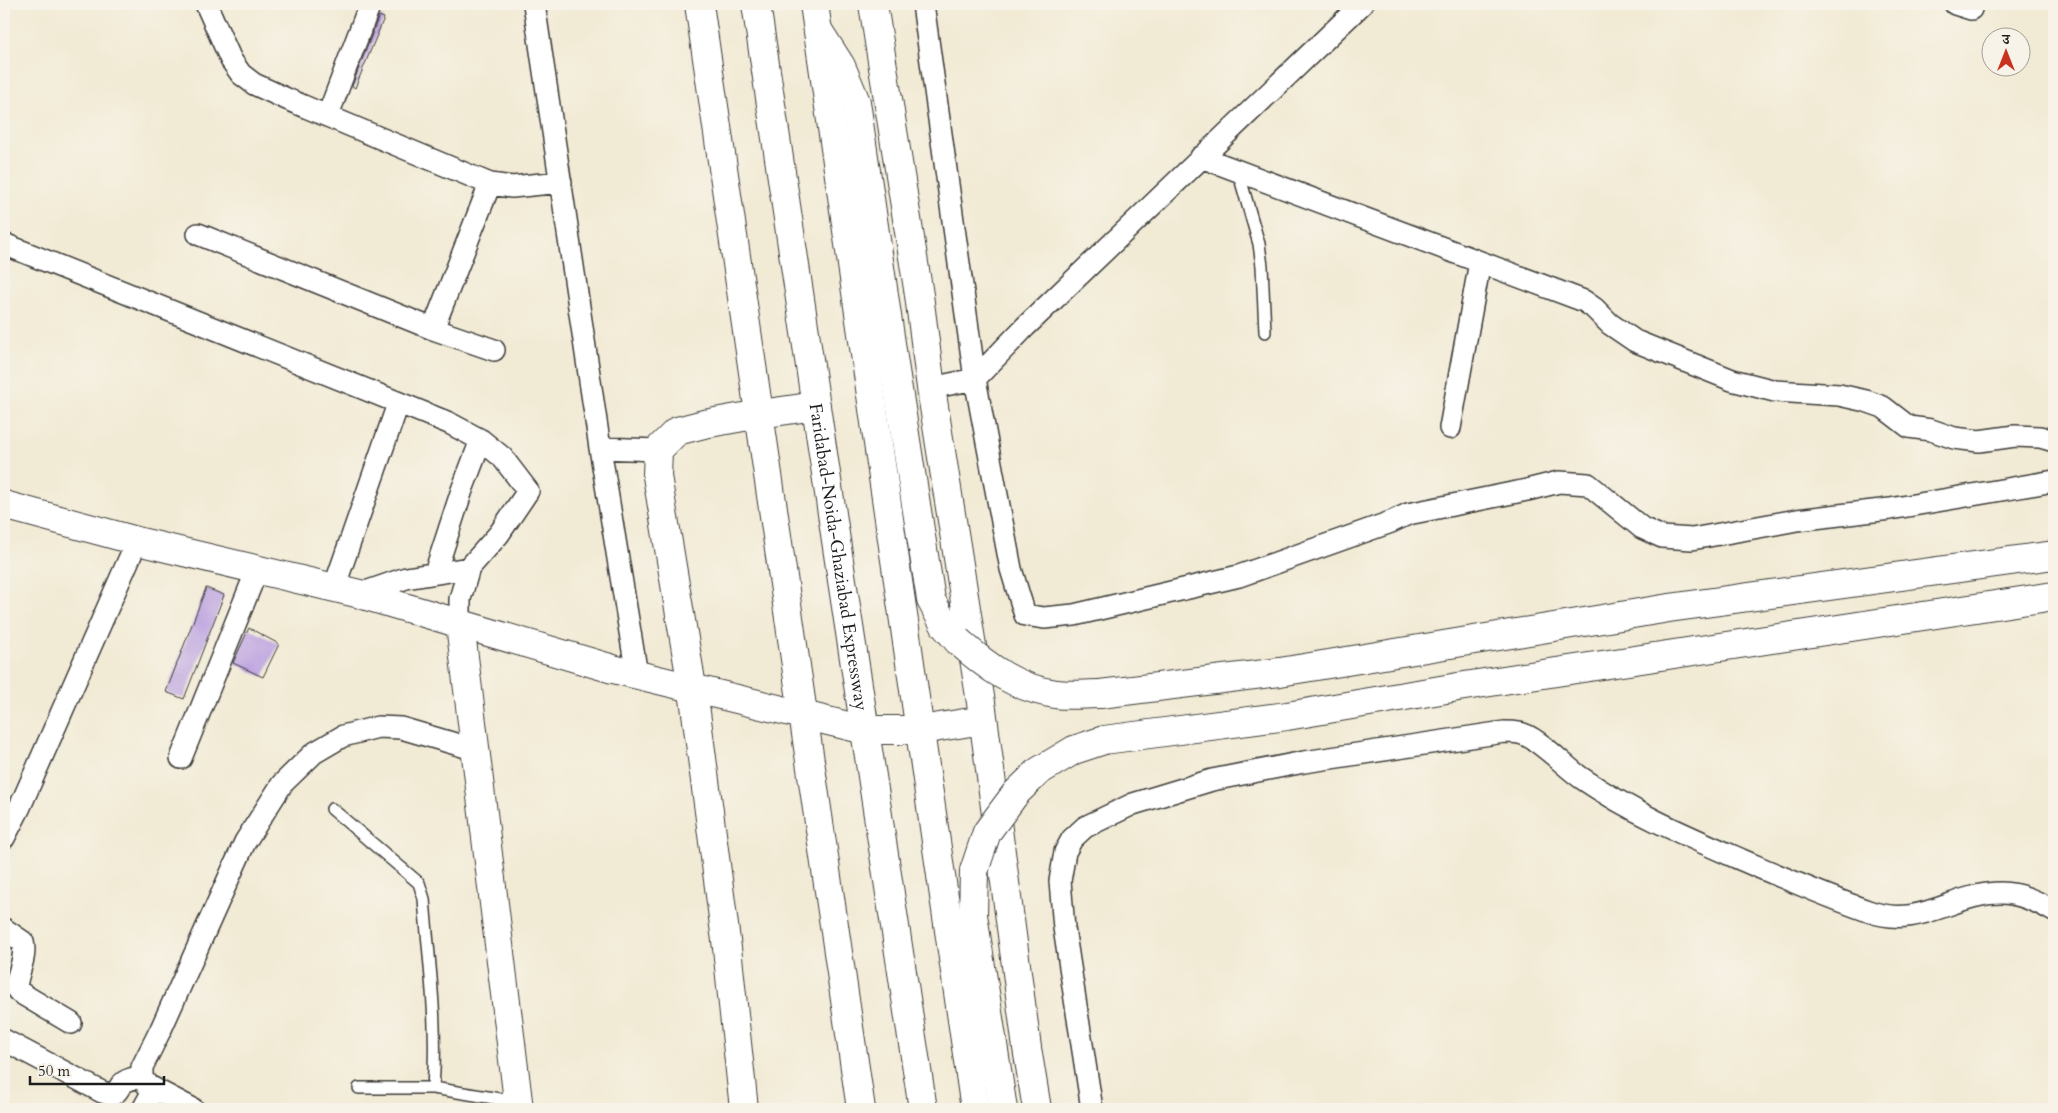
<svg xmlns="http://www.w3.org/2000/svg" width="2058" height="1113" viewBox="0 0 2058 1113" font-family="Cardo,'Noto Serif Devanagari',serif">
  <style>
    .building { fill: #b69adf }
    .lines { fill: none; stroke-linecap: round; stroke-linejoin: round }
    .lane-casing { stroke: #3c3b38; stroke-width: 14 }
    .street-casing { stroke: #3c3b38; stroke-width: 24 }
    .secondary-casing { stroke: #3c3b38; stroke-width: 30 }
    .primary-casing { stroke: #3c3b38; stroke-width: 30 }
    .lane { stroke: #fff; stroke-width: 11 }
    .street { stroke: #fff; stroke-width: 21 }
    .secondary { stroke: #fff; stroke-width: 28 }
    .primary { stroke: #fff; stroke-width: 28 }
    .secondary-bridge-casing { stroke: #3c3b38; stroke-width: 30; stroke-linecap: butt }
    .secondary-bridge { stroke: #fff; stroke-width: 28 }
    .labels { text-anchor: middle; stroke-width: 4; stroke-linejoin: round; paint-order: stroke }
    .street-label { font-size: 18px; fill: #1c1c1c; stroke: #f7f3e8 }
  </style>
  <rect width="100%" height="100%" fill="#f7f3e8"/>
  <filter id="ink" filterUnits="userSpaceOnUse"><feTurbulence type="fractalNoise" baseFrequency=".02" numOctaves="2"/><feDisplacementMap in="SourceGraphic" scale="10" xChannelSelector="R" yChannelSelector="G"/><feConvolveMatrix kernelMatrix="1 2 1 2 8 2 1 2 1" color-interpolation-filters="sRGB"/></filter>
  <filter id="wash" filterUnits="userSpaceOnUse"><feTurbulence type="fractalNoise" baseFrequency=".0096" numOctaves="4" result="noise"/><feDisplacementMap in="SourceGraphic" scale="20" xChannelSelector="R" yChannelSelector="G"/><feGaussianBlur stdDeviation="1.12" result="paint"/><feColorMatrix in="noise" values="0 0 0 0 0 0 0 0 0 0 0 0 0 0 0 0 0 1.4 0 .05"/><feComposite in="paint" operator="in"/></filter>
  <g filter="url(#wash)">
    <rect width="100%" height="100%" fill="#f1ead4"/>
    <g id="blocks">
      <!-- building -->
      <path class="building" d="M379,16L384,18L355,88L352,86Z
        M206,588L224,595L184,699L166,692Z
        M249,628L279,644L263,677L233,663Z"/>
    </g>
  </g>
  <g filter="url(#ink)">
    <use href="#blocks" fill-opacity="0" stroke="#3c3b38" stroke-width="1"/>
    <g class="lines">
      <defs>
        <path id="lane" d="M1238,171L1259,244L1262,266L1265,332
          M332,809L419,883L424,899C429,962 438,1025 433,1088
          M359,1088H433L518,1102"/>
        <path id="street" d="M206,4L231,60L241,74L254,84L289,100L490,184L512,187L561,182
          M534,4L600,448L637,675
          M923,4L975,379L1011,569L1025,615L1044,618L1074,615L1239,576L1391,522L1408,514L1527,490L1559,482L1588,484L1642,528L1662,537L1692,539L1797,520L1890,509L2054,481
          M1955,4L1971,9
          M328,115L370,4
          M1201,157L1584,301L1594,308L1610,324L1635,341L1732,380L1775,391L1839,395L1866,401L1883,407L1909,427L1931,430L1954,438L1979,441L2015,436L2040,437L2054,441
          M198,234L433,329L494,350
          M4,244L449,423L481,440L502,457L528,491L499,534L469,568L460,599V624
          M433,329L490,184
          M931,388L975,379L1025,327L1362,4
          M1450,428L1480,262
          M600,448L658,450
          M435,573L462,490L481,440
          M334,588L398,404
          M360,594L406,578L469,568
          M181,758L257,570
          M4,838L19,809L137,541
          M4,929L23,942C27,958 17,972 16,988L19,992L71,1023
          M4,1040L102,1092L112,1095C117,1092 118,1090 121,1085C126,1079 134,1078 142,1077
          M143,1109L154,1089
          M193,1109L147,1085L142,1077V1067L161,1029L245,842L282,784L314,753L343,736L378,727L401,728L476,750
          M1092,1109L1064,928L1060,881L1065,852L1072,839L1085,827L1133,804L1212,780L1304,762L1504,732C1509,732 1514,732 1519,733C1536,735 1567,769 1583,779C1633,813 1687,836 1742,860C1784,878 1825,896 1868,911C1921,930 1952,893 2001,893C2020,893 2038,902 2054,911"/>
        <path id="secondary" d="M699,4L861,1109
          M873,4L919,295L931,388L982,709L1027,1048L1037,1109
          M818,30L841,66L856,102L894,364L931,600L945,626L958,641
          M4,505L137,541L360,594L613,669L865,730H921L983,720
          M460,624L519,1109
          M1100,694L1280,672L1669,608L2054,555
          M1104,740L1287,716L1458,687L2054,596
          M974,871L973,915L1003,1109
          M744,1109L727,948L695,705L657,476L658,450L677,431L704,424L760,414"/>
        <g id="primary">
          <path id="s1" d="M756,4L841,574L923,1109"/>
          <path d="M814,4L975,1109"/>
          <path d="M760,414L816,406"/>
        </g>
      </defs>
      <!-- lane casing -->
      <use href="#lane" class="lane-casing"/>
      <!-- street casing -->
      <use href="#street" class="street-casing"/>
      <!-- secondary casing -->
      <use href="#secondary" class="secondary-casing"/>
      <!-- primary casing -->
      <use href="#primary" class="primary-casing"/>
      <!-- lane -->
      <use href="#lane" class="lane"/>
      <!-- street -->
      <use href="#street" class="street"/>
      <!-- secondary -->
      <use href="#secondary" class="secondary"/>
      <!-- primary -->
      <use href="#primary" class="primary"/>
      <defs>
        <path id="secondary-bridge" d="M958,641C987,667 1017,689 1056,694C1070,696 1086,694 1100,694
          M974,871L987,832L1016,793L1039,771L1074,750L1104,740"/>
      </defs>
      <!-- secondary-bridge casing -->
      <use href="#secondary-bridge" class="secondary-bridge-casing"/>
      <!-- secondary-bridge -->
      <use href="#secondary-bridge" class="secondary-bridge"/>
    </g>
  </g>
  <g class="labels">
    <!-- street labels -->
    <g class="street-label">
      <text dy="6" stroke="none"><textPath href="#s1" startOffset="559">Faridabad-Noida-Ghaziabad Expressway</textPath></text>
    </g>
  </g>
  <!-- margin -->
  <rect width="2058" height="1113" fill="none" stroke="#f7f3e8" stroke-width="20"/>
  <!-- north arrow -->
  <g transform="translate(2006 52)"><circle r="24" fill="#f7f3e8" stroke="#9f9d96"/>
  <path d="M0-4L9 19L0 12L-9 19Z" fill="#c8321e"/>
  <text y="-8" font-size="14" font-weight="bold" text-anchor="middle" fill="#1c1c1c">उ</text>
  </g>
  <!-- scale -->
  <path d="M30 1076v8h134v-8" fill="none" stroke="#1c1c1c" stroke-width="2.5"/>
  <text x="38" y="1076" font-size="15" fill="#1c1c1c" stroke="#f7f3e8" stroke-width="4" paint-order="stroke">50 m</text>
</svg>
